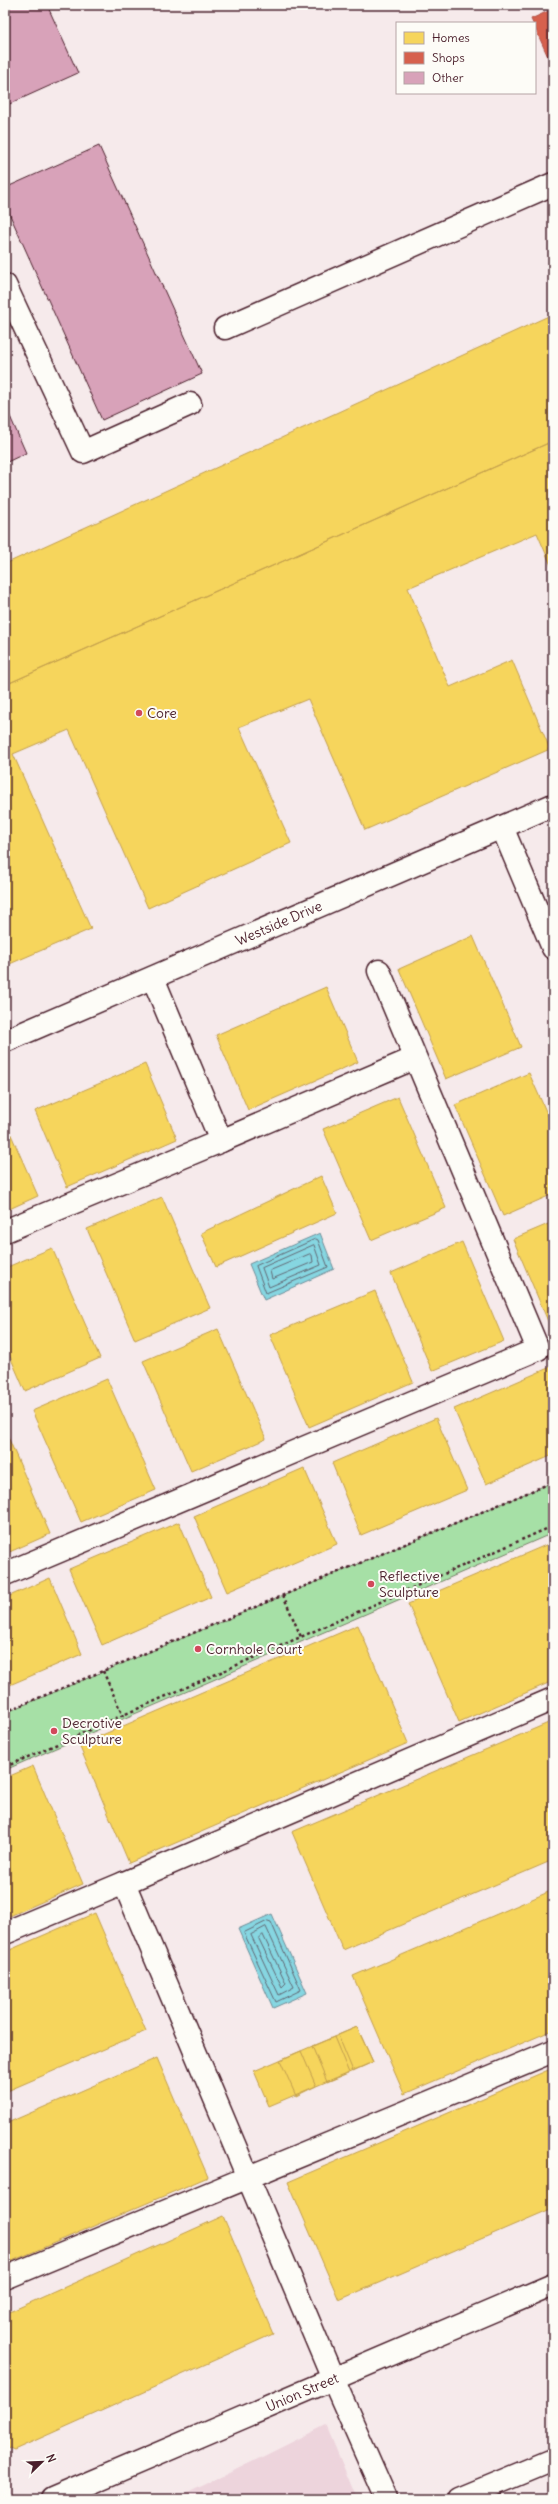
<svg xmlns="http://www.w3.org/2000/svg" width="558" height="2504" viewBox="0 0 558 2504" font-family="Delius,sans-serif">
  <style>
    .built { fill: #edd4dc }
    .green { fill: #a6e0a6; stroke: #788068 }
    .water { fill: #86d6e1; stroke: #6e8d98 }
    .homes { fill: #f6d55c; stroke: #c29e4d }
    .shops { fill: #d6604d; stroke: #ac4c43 }
    .lines { fill: none; stroke-linecap: round; stroke-linejoin: round }
    .shore { stroke: #626874; stroke-width: 1 }
    .building { fill: #d8a2b9; stroke: #4a1f2b }
    .minor-casing { stroke: #4a1f2b; stroke-width: 25 }
    .path { stroke: #4a1f2b; stroke-width: 2.5; stroke-dasharray: 3 3; stroke-linecap: butt }
    .minor { stroke: #fdfcf7; stroke-width: 22 }
    .poi-dot { fill: #d1495b; stroke: #fdfcf7; stroke-width: 1.5 }
    .labels { text-anchor: middle; stroke-width: 4; stroke-linejoin: round; paint-order: stroke }
    .poi-label { font-size: 14px; fill: #4a1f2b; stroke: #fdfcf7; text-anchor: start }
    .street-label { font-size: 14px; fill: #4a1f2b; stroke: #fdfcf7 }
  </style>
  <rect width="100%" height="100%" fill="#f6eaeb"/>
  <filter id="ink" filterUnits="userSpaceOnUse"><feTurbulence type="fractalNoise" baseFrequency=".025" numOctaves="2"/><feDisplacementMap in="SourceGraphic" scale="8" xChannelSelector="R" yChannelSelector="G"/><feConvolveMatrix kernelMatrix="1 2 1 2 8 2 1 2 1" color-interpolation-filters="sRGB"/></filter>
  <g filter="url(#ink)">
    <!-- built -->
    <path class="built" d="M326,2425L357,2499H175L260,2458Z"/>
    <!-- green -->
    <path class="green" d="M553,1482V1533L5,1770V1713Z"/>
    <!-- water -->
    <path class="water" d="M320,1233L334,1269L264,1300L249,1264Z
      M272,1914L307,1993L273,2008L238,1929Z"/>
    <!-- homes -->
    <path class="homes" d="M553,314V441L5,685V564Z
      M553,441V570L537,533L408,588L450,687L512,660L550,749L365,830L308,699L239,727L291,843L148,908L69,730L13,754L91,929L5,966V685Z
      M473,936L521,1047L446,1079L399,969Z
      M326,987L358,1062L248,1110L216,1035Z
      M145,1064L177,1139L67,1187L35,1111Z
      M529,1073L553,1127V1194L503,1216L455,1105Z
      M398,1097L446,1208L371,1240L323,1129Z
      M5,1121L38,1196L5,1211Z
      M321,1176L337,1213L216,1267L201,1233Z
      M162,1197L210,1308L135,1340L87,1229Z
      M553,1222V1333L513,1239Z
      M462,1242L504,1341L432,1371L391,1273Z
      M52,1248L100,1358L25,1391L5,1345V1268Z
      M375,1291L413,1382L309,1427L270,1335Z
      M218,1329L266,1439L191,1471L143,1361Z
      M553,1366V1455L486,1484L454,1409Z
      M107,1379L156,1490L81,1522L32,1411Z
      M436,1418L467,1490L361,1535L332,1463Z
      M5,1430L50,1534L5,1554Z
      M304,1468L337,1544L227,1592L194,1516Z
      M179,1522L211,1597L102,1645L69,1569Z
      M553,1542V1681L459,1722L408,1604Z
      M50,1578L82,1654L5,1687V1598Z
      M358,1625L408,1743L129,1863L79,1745Z
      M553,1721V1860L343,1950L292,1832Z
      M33,1766L83,1884L5,1918V1778Z
      M553,1890V2030L404,2094L353,1976Z
      M95,1913L146,2031L5,2092V1952Z
      M357,2027L373,2062L353,2071L338,2035Z
      M357,2027L373,2062L269,2106L254,2071Z
      M334,2037L349,2073L327,2082L312,2046Z
      M301,2051L316,2086L296,2096L280,2060Z
      M157,2058L208,2177L5,2264V2124Z
      M553,2068V2208L339,2300L288,2182Z
      M223,2216L273,2334L14,2450L5,2446V2314Z"/>
    <!-- shops -->
    <path class="shops" d="M553,9V68L531,19Z"/>
    <g class="lines">
      <!-- shore -->
      <path class="shore" d="M316,1239L318,1240L328,1267L266,1293L256,1266Z
        M314,1245L321,1265L269,1287L262,1268Z
        M310,1254L312,1255L313,1262L272,1279L270,1271Z
        M268,1921L271,1922L301,1990L276,2002L244,1933Z
        M266,1927L294,1987L279,1995L251,1935Z
        M263,1935L286,1983L282,1987L259,1939Z"/>
    </g>
    <!-- building -->
    <path class="building" d="M5,5H47L78,73L5,106Z
      M99,146L202,374L102,420L5,204V188Z
      M5,405L26,453L5,463Z"/>
    <g class="lines">
      <defs>
        <g id="minor">
          <path d="M5,285L83,452L190,404"/>
          <path d="M225,328L553,184"/>
          <path d="M502,827L553,948"/>
          <path id="s1" d="M5,1041L553,805"/>
          <path d="M221,1141L415,1058"/>
          <path d="M5,1231L221,1141L153,978"/>
          <path d="M5,1574L538,1349L379,971"/>
          <path d="M5,1933L124,1883"/>
          <path d="M5,2278L553,2051"/>
          <path id="s2" d="M52,2499L553,2285"/>
          <path d="M386,2499L333,2379L124,1883L553,1699"/>
          <path d="M459,2499L553,2460"/>
        </g>
      </defs>
      <!-- minor casing -->
      <use href="#minor" class="minor-casing"/>
      <!-- path -->
      <path class="path" d="M283,1595L301,1637
        M103,1671L123,1716
        M5,1712L553,1482
        M5,1767L553,1526"/>
      <!-- minor -->
      <use href="#minor" class="minor"/>
    </g>
  </g>
  <!-- markers -->
  <g class="poi-dot">
    <circle cx="139" cy="713" r="4"/>
    <circle cx="371" cy="1584" r="4"/>
    <circle cx="198" cy="1649" r="4"/>
    <circle cx="54" cy="1731" r="4"/>
  </g>
  <g class="labels">
    <!-- poi labels -->
    <g class="poi-label">
      <text x="147" y="718">Core</text>
      <text x="379" y="1581">Reflective<tspan x="379" dy="16">Sculpture</tspan></text>
      <text x="206" y="1654">Cornhole Court</text>
      <text x="62" y="1728">Decrotive<tspan x="62" dy="16">Sculpture</tspan></text>
    </g>
    <!-- street labels -->
    <g class="street-label">
      <text dy="5" stroke="none"><textPath href="#s1" startOffset="298">Westside Drive</textPath></text>
      <text dy="5" stroke="none"><textPath href="#s2" startOffset="272">Union Street</textPath></text>
    </g>
  </g>
  <!-- margin -->
  <rect width="558" height="2504" fill="none" stroke="#fdfcf7" stroke-width="20"/>
  <rect x="10" y="10" width="538" height="2484" fill="none" stroke="#4a1f2b" stroke-width="1.5" filter="url(#ink)"/>
  <!-- legend -->
  <rect x="396" y="22" width="140" height="72" fill="#fdfcf7" stroke="#b5a4a5"/>
  <rect x="404" y="32" width="20" height="12" fill="#f6d55c" stroke="#b5a4a5"/>
  <text x="432" y="42" font-size="12" fill="#4a1f2b">Homes</text>
  <rect x="404" y="52" width="20" height="12" fill="#d6604d" stroke="#b5a4a5"/>
  <text x="432" y="62" font-size="12" fill="#4a1f2b">Shops</text>
  <rect x="404" y="72" width="20" height="12" fill="#d8a2b9" stroke="#b5a4a5"/>
  <text x="432" y="82" font-size="12" fill="#4a1f2b">Other</text>
  <!-- north arrow -->
  <g transform="translate(42 2462) rotate(67)" stroke="#fdfcf7" stroke-width="3" paint-order="stroke">
  <path d="M0-3L7 15L0 10L-7 15Z" fill="#4a1f2b"/>
  <text y="-6" font-size="11" font-weight="bold" text-anchor="middle" fill="#4a1f2b">N</text>
  </g>
</svg>
